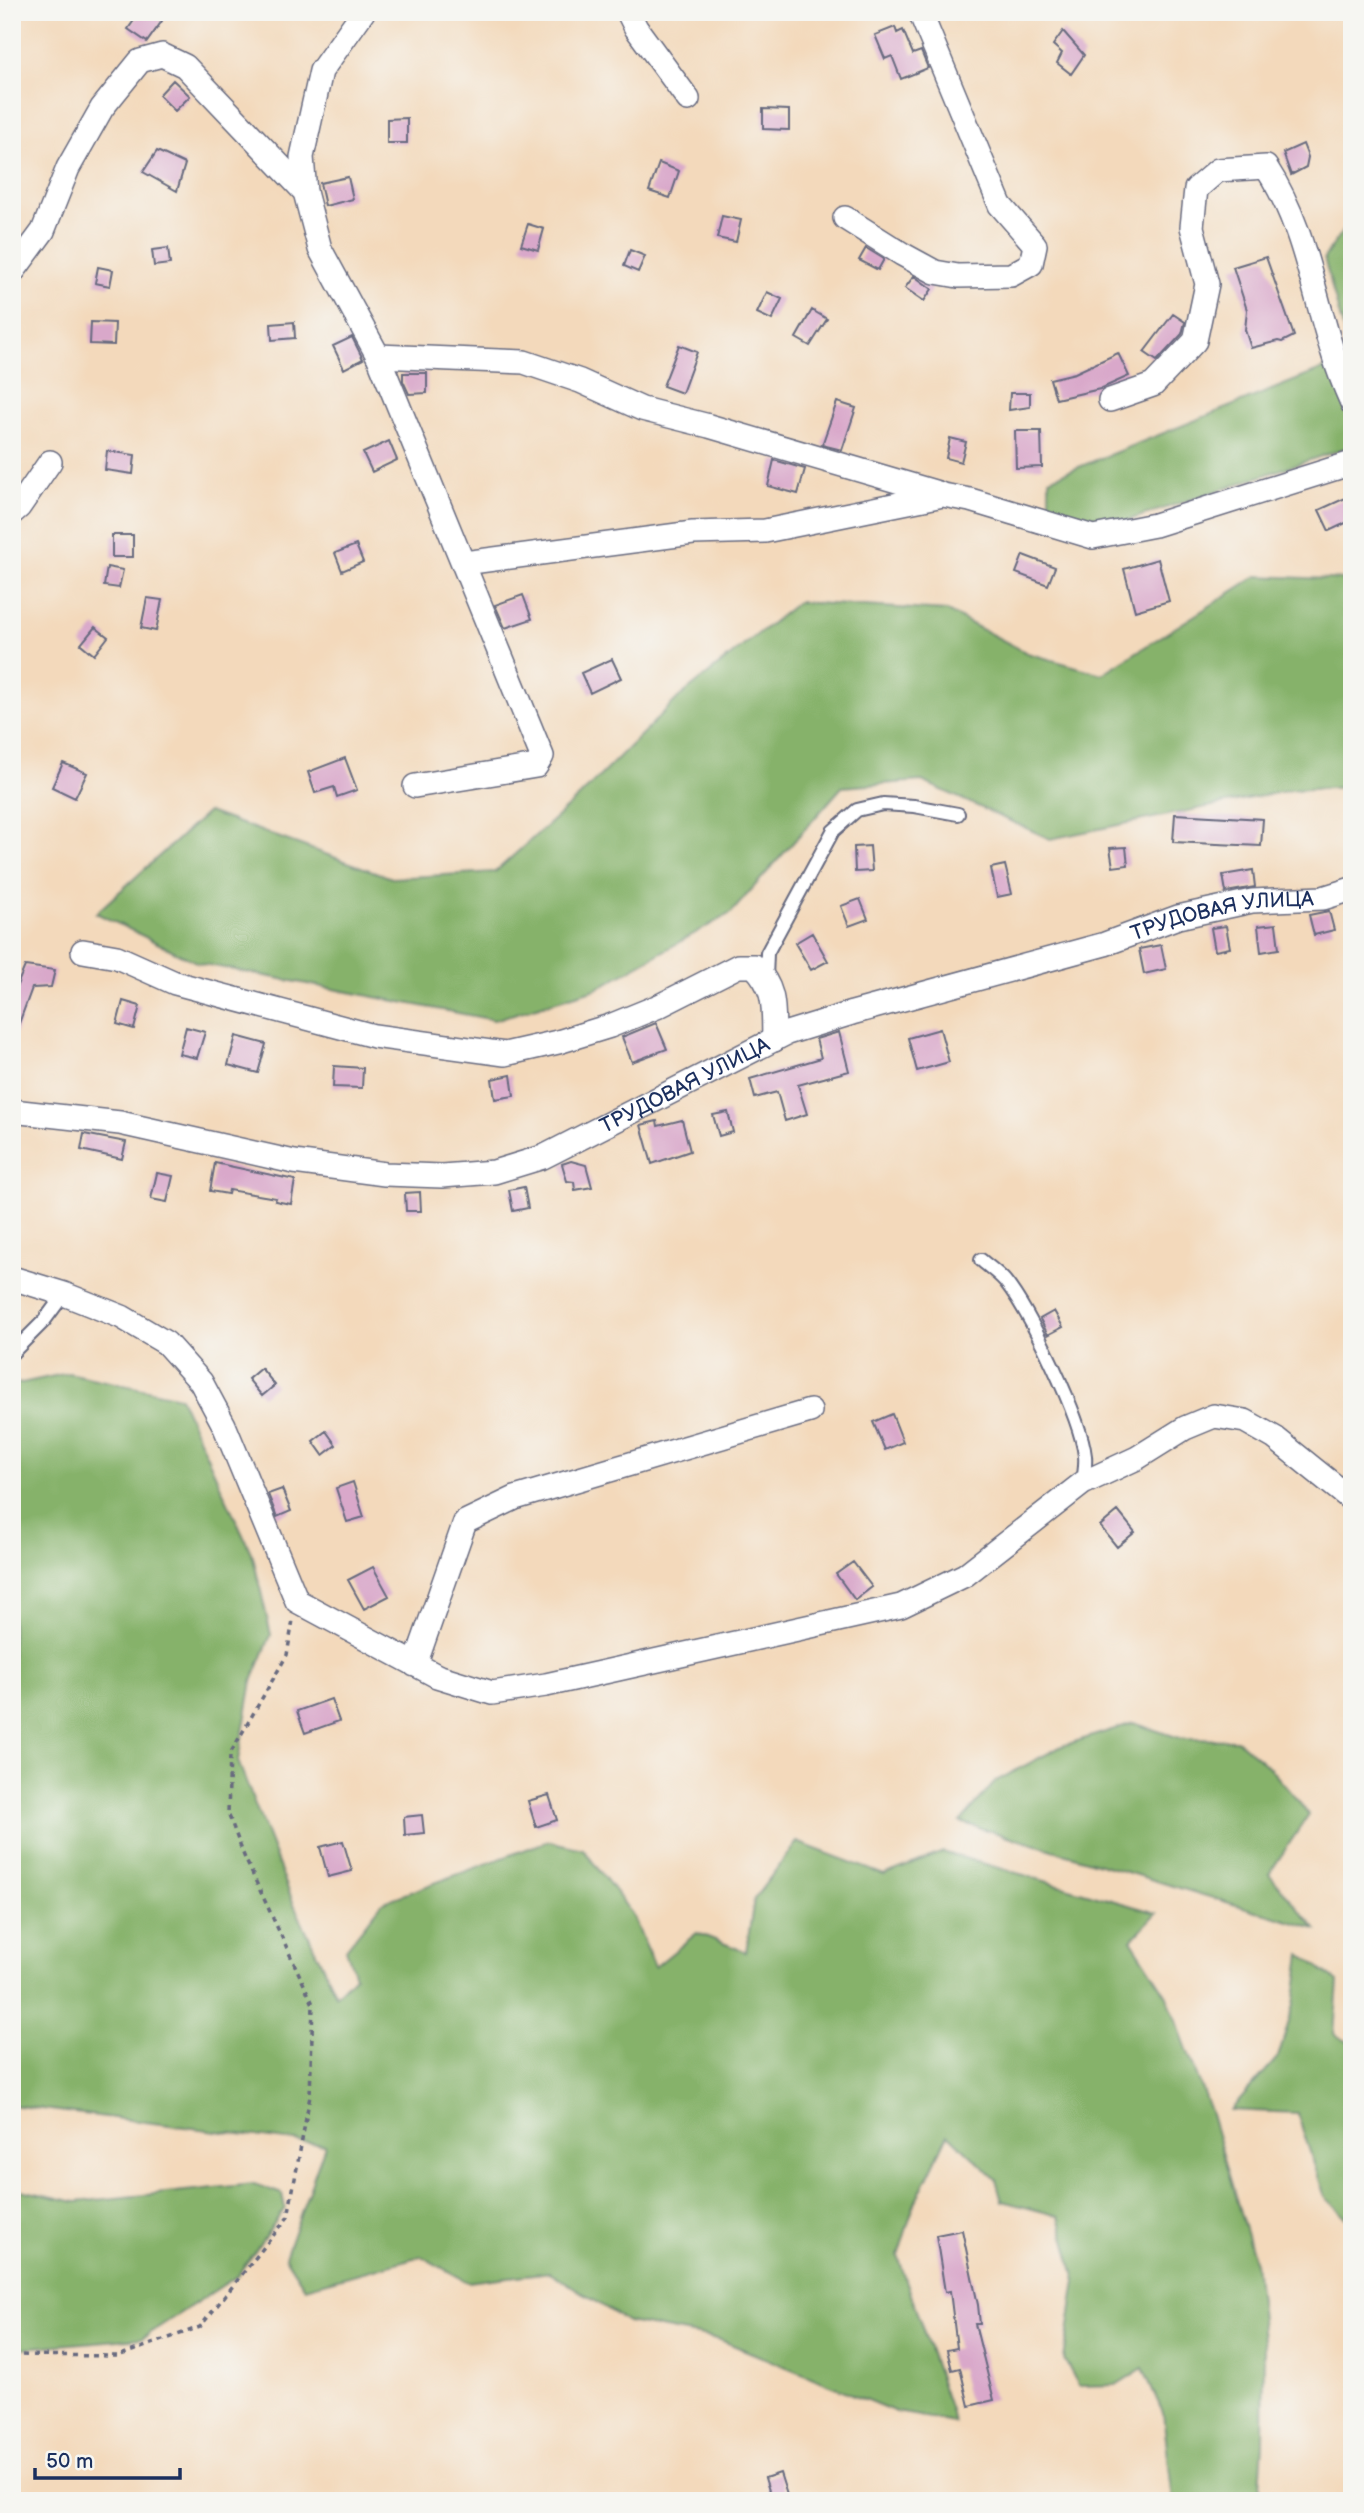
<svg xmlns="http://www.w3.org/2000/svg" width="1364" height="2513" viewBox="0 0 1364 2513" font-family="'Balsamiq Sans',sans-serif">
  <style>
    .forest { fill: #86b26b; stroke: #507064; stroke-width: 2 }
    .building { fill: #d9a8ca }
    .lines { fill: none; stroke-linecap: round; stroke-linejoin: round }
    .lane-casing { stroke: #676a7f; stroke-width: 16 }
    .street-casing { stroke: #676a7f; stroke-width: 26 }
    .path { stroke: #676a7f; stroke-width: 3.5; stroke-dasharray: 5 5; stroke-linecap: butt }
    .lane { stroke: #fff; stroke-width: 12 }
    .street { stroke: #fff; stroke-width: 23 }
    .labels { text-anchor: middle; stroke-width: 7; stroke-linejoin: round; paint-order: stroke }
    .street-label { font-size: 21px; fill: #1b2f5e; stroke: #f6f6f2 }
  </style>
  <rect width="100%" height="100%" fill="#f6f6f2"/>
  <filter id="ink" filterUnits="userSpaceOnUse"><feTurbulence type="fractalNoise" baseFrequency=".0143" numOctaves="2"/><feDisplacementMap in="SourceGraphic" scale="14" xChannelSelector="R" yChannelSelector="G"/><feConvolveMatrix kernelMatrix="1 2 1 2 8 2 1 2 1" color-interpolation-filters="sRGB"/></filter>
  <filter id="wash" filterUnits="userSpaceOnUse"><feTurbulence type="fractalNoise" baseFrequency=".00686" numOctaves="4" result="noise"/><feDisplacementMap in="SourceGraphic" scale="28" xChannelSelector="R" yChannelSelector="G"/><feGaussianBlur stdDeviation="1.57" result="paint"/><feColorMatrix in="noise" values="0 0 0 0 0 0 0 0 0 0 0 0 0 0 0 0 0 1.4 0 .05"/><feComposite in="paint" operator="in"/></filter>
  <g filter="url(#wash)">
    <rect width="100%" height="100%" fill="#f3d9bb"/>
    <!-- forest -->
    <path class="forest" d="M1352,226V446L1102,529L1049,512V479L1351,358L1324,258L1345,228Z
      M1257,576L1352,580V787L1291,790L1050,839L922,781L842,787L731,913L596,989L494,1020L198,963L96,913L208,812L392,878L495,872L580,796L678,698L798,602L947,611L1027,653L1102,674Z
      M68,1373L180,1397L253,1557L271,1635L252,1681L238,1761L293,1902L336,1995L355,1976L346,1949L383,1902L548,1841L583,1849L632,1914L655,1967L697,1933L746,1952L754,1899L797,1842L884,1875L943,1852L1157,1913L1131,1940L1167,1996L1210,2111L1255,2263L1264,2348L1263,2444L1259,2501H1173L1163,2413L1143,2368L1116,2385L1079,2386L1064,2359L1076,2280L1059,2216L1002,2201L996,2179L948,2134L914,2205L898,2256L954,2422L896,2412L718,2339L628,2322L550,2272L468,2282L421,2256L305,2288L285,2257L325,2145L12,2105V1385Z
      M1133,1723L1183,1739L1237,1740L1269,1767L1309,1814L1269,1874L1316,1929L960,1822L996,1781L1062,1746Z
      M1301,1954L1338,1982L1334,2034L1352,2044V2223L1325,2197L1297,2113L1231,2110L1278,2057L1294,2005Z
      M254,2184L282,2194L285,2208L237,2276L142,2338L12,2349V2188L76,2202Z"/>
    <g id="blocks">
      <!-- building -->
      <path class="building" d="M140,12H150L162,21L147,42L128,29Z
        M895,27L897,33L903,30L913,54L921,51L928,68L901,79L892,56L885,59L875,35Z
        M1063,31L1084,55L1071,74L1057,63L1062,53L1053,45Z
        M173,80L190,96L175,111L159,95Z
        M763,109L789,110V130L763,129Z
        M407,118V143H387V119Z
        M1303,144L1308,157L1306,167L1291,175L1283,153Z
        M157,151L185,164L177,191L143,172Z
        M659,163L679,171L670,198L649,191Z
        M348,177L353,199L325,206L320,183Z
        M722,216L741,220L736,242L717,238Z
        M528,224L544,229L538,250L521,245Z
        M168,248L170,264L154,266L152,250Z
        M866,248L884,259L878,270L859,260Z
        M630,250L645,256L638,272L624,266Z
        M1266,257L1294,336L1282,342L1278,341L1251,348L1245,330L1247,310L1233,267Z
        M98,267L113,270L110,286L95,283Z
        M914,276L932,289L924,301L905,288Z
        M767,292L782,299L772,320L757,313Z
        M812,310L827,319L810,346L796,338Z
        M1173,314L1185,322L1182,334L1157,361L1144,352Z
        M91,322L115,323L114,345L90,344Z
        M294,322L295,338L272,340L271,324Z
        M352,337L363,359L344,369L333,346Z
        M679,345L697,352L682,393L663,386Z
        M1118,353L1129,376L1100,389L1056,399L1050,379L1075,373Z
        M403,373H427V393L409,394L403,381Z
        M1010,393H1030V407L1009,410Z
        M837,402L856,408L842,450L822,445Z
        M1015,431H1041L1042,467L1016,468Z
        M950,438L966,442L961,462L946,458Z
        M389,441L397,460L372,472L363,453Z
        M107,451L135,455L133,474L105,470Z
        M774,460L805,469L798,494L768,486Z
        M1352,495V520L1329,531L1319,510Z
        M112,535H133V557H112Z
        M356,545L363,562L342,571L335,553Z
        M1023,555L1055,567L1048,585L1016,573Z
        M1158,559L1169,601L1135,611L1124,569Z
        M107,567L123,570L119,588L104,586Z
        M523,595L532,619L505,628L495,605Z
        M147,598L162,600L156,631L141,628Z
        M95,627L108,637L94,655L81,644Z
        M612,659L621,678L590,693L581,673Z
        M345,758L357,790L337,797L334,787L315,793L308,772Z
        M63,763L87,773L75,798L52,787Z
        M1175,814L1263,819L1261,846L1173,842Z
        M870,846L872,871L855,872L854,847Z
        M1126,847L1128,865L1113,867L1110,848Z
        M1005,865L1012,894L997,897L991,868Z
        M1253,870L1255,887L1226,892L1223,875Z
        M860,899L868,919L849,926L841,906Z
        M1329,911L1334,930L1314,935L1309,915Z
        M1276,924L1279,949L1261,952L1258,926Z
        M1226,926L1230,948L1215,951L1211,928Z
        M812,933L828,961L811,970L795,943Z
        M1161,945L1166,969L1144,974L1139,949Z
        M25,966L55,970L51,987L32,988L14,1037L12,997Z
        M123,1001L140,1006L134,1029L117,1024Z
        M656,1023L667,1049L632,1062L622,1037Z
        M186,1027L205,1032L197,1058L179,1054Z
        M940,1029L949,1062L917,1071L908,1038Z
        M839,1032L849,1071L798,1085L807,1114L785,1121L777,1092L755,1098L750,1079L821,1058L816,1039Z
        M236,1036L266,1044L258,1073L228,1065Z
        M334,1066L363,1068L362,1088L333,1087Z
        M511,1075L514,1096L495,1099L492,1079Z
        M728,1112L733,1132L719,1136L713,1115Z
        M682,1120L690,1151L652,1164L641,1125L657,1121L658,1126Z
        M84,1134L126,1142L122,1159L81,1150Z
        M571,1161L586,1165L592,1187L575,1190L574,1182L567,1181L562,1164Z
        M215,1163L295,1180L291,1204L275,1201L276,1198L229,1190L228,1194L210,1191Z
        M157,1173L173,1176L167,1202L151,1199Z
        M524,1187L528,1208L513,1211L509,1190Z
        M420,1192L421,1211H406L405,1193Z
        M1054,1311L1063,1327L1048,1335L1040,1319Z
        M261,1368L275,1385L262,1396L248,1379Z
        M892,1414L903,1442L885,1450L873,1422Z
        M326,1431L336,1445L323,1455L313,1441Z
        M353,1482L364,1517L347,1522L336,1488Z
        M282,1489L291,1511L277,1517L268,1494Z
        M1118,1511L1135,1532L1117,1547L1100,1526Z
        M853,1562L872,1587L855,1600L836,1574Z
        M373,1567L389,1596L364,1609L348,1580Z
        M331,1699L339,1721L305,1733L297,1711Z
        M549,1795L557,1820L536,1827L528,1801Z
        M422,1815L424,1833L405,1835L404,1817Z
        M343,1841L352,1871L328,1877L320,1847Z
        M962,2230L978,2305L980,2324H975L994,2400L969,2406L960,2368L952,2370L947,2350L957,2348L950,2291L945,2292L936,2235Z
        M780,2473L787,2495L772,2500L765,2478Z"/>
    </g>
  </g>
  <g filter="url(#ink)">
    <use href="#blocks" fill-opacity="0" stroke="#676a7f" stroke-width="2"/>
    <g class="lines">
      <defs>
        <path id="lane" d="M766,978L767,953L833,831L857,810L883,804L914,806L958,814
          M981,1260C989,1267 998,1273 1005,1281C1030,1312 1081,1418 1085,1456C1086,1464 1084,1474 1083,1483
          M12,1353L44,1321L64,1294"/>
        <g id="street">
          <path d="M628,12L636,28L688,99"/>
          <path d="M305,192L302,157L321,71L363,12"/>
          <path d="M845,218L902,254L935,272L958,276L1011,275L1031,264L1035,245L1000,205L920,12"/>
          <path d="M12,273L43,231L68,168L102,108L140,61L162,55L185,66L305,192L320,249L378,356L542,756L536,766L415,786"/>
          <path d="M378,356L524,362L580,381L642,409L709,426L938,493"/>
          <path d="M1110,400L1153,385L1195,341L1207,284L1192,227L1196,189L1218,170L1266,167C1304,225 1312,289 1333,353C1338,370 1345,387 1352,403"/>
          <path d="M12,513L19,507L50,462"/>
          <path d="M464,563L693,533L765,531L943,495L970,500L1093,537L1155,525L1352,463"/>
          <path d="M83,951L117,957L175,983L374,1036L505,1054L558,1042L610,1026L659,1006L738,966H754C777,990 773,1008 774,1040"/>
          <path id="s1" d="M12,1111L120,1123L294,1162L385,1174L442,1176L494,1172L543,1157L787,1033L852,1013L1105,944L1178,917L1252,901L1323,898L1352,889"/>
          <path d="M12,1278L64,1294L122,1317L166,1343L201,1382L224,1425L297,1601L437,1676L492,1693L546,1685L901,1606L965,1575L1083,1483L1137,1458L1185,1428L1214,1416L1245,1421L1275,1438L1352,1500"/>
          <path d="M415,1665L465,1522L515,1498L810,1411"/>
        </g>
      </defs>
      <!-- lane casing -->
      <use href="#lane" class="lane-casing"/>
      <!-- street casing -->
      <use href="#street" class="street-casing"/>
      <!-- path -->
      <path class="path" d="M12,2355L118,2356L200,2327L288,2217L310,2096L313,2004L244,1856L228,1813L230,1754L287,1655L293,1620"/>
      <!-- lane -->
      <use href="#lane" class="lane"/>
      <!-- street -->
      <use href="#street" class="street"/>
    </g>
  </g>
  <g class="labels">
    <!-- street labels -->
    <g class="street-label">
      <text dy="7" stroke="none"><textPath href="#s1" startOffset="1265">ТРУДОВАЯ УЛИЦА</textPath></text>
      <text dy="7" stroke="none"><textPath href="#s1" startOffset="698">ТРУДОВАЯ УЛИЦА</textPath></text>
    </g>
  </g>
  <!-- margin -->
  <rect width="1364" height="2513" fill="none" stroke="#f6f6f2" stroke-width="42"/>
  <!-- scale -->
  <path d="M35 2468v10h145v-10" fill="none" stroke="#1b2f5e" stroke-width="3.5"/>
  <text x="46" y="2468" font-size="21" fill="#1b2f5e" stroke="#f6f6f2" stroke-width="5" paint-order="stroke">50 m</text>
</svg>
